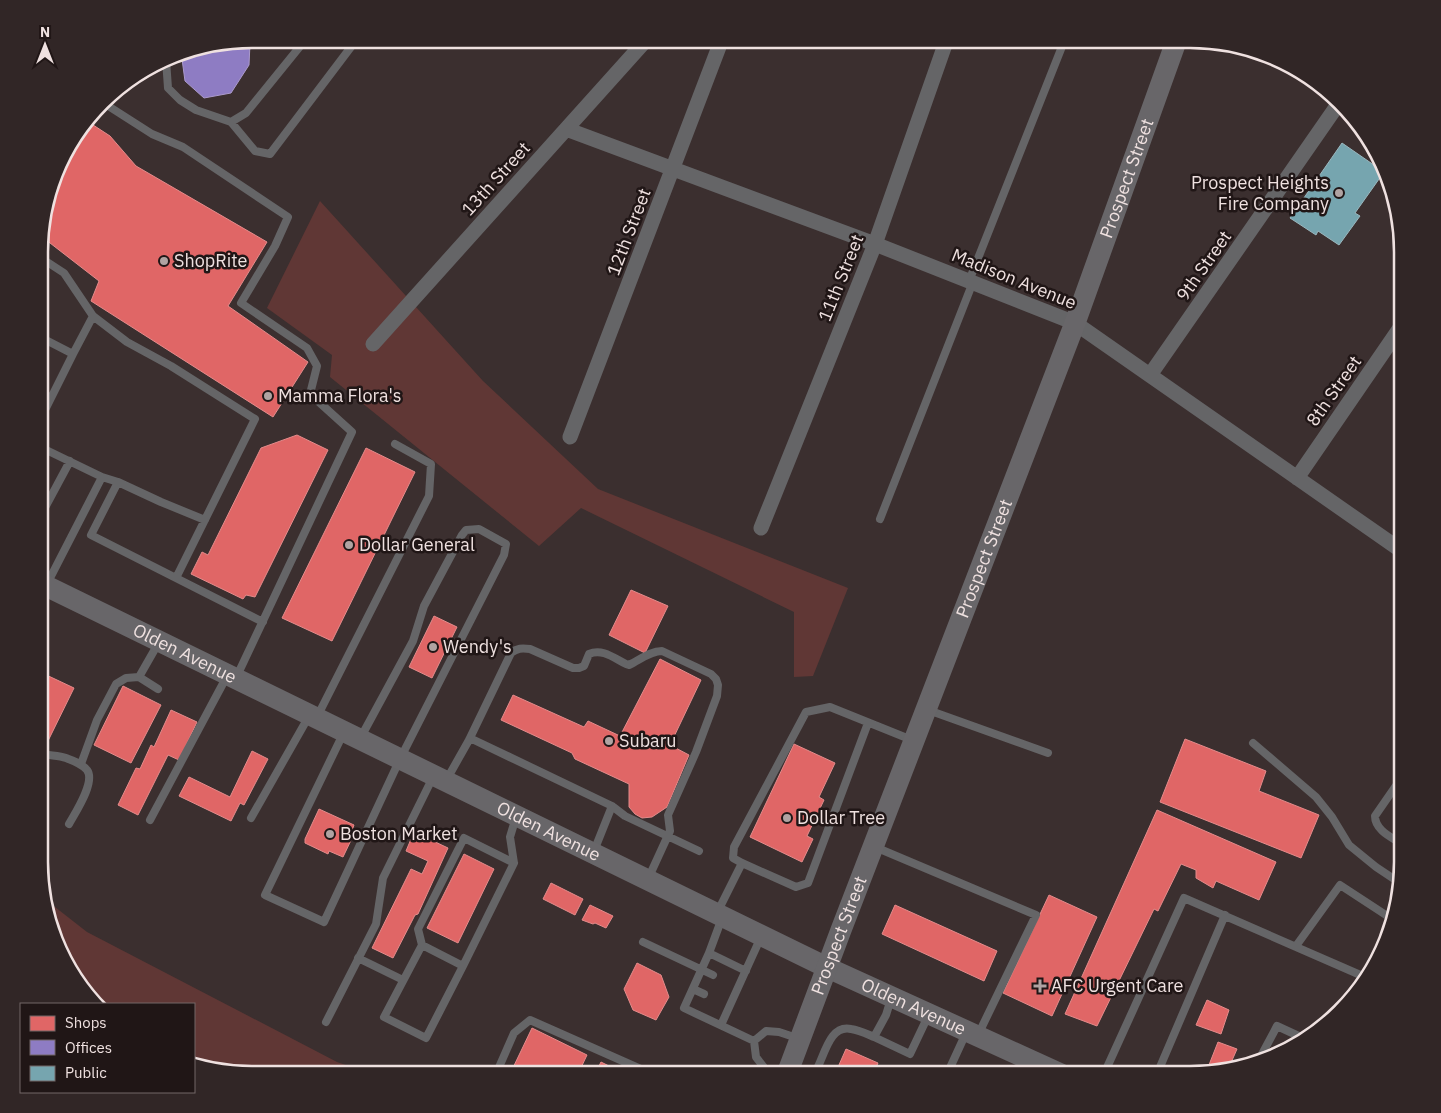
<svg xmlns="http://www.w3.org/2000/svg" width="1441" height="1113" viewBox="0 0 1441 1113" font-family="'IBM Plex Sans',sans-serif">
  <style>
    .green { fill: #603735 }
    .shops { fill: #e06666; stroke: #e48b8b }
    .offices { fill: #8e7cc3; stroke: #ab9acc }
    .public { fill: #76a5af; stroke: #9ab7be }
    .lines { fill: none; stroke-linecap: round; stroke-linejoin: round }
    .lane { stroke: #656567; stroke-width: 8 }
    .street { stroke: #656567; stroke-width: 15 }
    .secondary { stroke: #686669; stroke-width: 21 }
    .poi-dot { fill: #b0a3a2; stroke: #201616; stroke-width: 2 }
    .labels { text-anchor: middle; stroke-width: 5; stroke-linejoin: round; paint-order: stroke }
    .street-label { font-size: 18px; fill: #efe1e0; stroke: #201616 }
    .poi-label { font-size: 18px; fill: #efe1e0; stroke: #201616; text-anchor: start }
    .rim { fill: none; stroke: #efe1e0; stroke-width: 2.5 }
  </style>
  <rect width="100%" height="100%" fill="#3b2f2f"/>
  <!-- green -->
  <path class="green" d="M320,201L483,381L598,489L848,588L813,676L794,677V612L581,508L539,546L330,377L332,355L267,308Z
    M46,900L87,932L337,1062L372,1074H237L194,1064V1004H98L61,956Z"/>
  <!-- shops -->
  <path class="shops" d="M87,121L110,136L136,166L267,242L228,306L308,362L273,417L91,301L99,281L41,236V223L67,145Z
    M297,435L328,450L255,597L246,595L243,599L191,574L202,552L208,555L261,448Z
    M366,448L415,472L332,641L282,618Z
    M631,590L668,606L645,653L609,635Z
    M434,616L457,627L432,678L409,667Z
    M660,659L701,680L670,745L689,755L667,807L652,817L642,818L635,814L629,807V784L575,759L572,753L501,720L513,695L584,727L588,721L620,736Z
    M40,672L74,688L46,745L40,742Z
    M123,686L161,705L131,763L94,745Z
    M171,710L197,722L179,760L168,755L138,815L118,805L136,768L140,769L151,745L154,747Z
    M1185,739L1266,771L1259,791L1319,815L1301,858L1160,802Z
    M794,744L835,763L819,797L824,800L807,836L813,839L802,862L750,837Z
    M252,751L268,759L244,805L240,803L231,821L179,796L189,777L230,797Z
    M319,809L354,825L351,833L354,834L343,857L329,851L328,854L305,843V839Z
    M1157,810L1276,862L1259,900L1216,881L1213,888L1196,878V870L1181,864L1158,911L1154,909L1097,1026L1065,1014Z
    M414,832L448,848L418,914L415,915L393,958L372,948L411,869L422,874L428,861L406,851Z
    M464,854L494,869L458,943L427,928Z
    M551,883L583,899L575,915L543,899Z
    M1049,895L1097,917L1052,1016L1003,993Z
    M590,905L613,916L606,928L595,923L593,924L582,920Z
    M895,905L997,951L984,981L882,934Z
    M637,963L661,975L669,997L656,1020L633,1010L624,989Z
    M1207,1000L1229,1010L1221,1034L1196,1025Z
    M532,1028L587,1055L578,1074H510Z
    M1218,1042L1237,1049L1230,1065L1207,1070Z
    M1271,1048L1282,1053L1268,1056Z
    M846,1049L878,1063L873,1074H835Z
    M601,1062L625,1074H595Z
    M884,1066L902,1074H881Z"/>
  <!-- offices -->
  <path class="offices" d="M251,39H274L273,40L250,43L249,65L231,93L204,98L185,81L182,59L190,49Z"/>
  <!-- public -->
  <path class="public" d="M1342,143L1384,172L1355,213L1360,216L1339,245L1318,231L1316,235L1290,218Z"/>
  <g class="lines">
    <!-- lane -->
    <path class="lane" d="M166,60L168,88L180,100L196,110L231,122L246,113L306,39
      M102,102L152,134L183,147L288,217L275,246L241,303L307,348L317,366L310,394L352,432L236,678
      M231,122L255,151L270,154L357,39
      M41,258L64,273L93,316L127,342L171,366L255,419L176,578
      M969,281L1065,39
      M73,354L93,316
      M40,393L51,398L73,354L40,337
      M40,420L51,398
      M40,447L102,477L118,482L91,535L263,622
      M118,482L161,502L205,520
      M40,517L70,461
      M880,519L973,282
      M47,584L102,477
      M139,677L159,642
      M928,710L1048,753
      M317,717L429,496L431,464L395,444
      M868,723L808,883L796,887L742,863L733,858L734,847L806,712L830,707L912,740
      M344,732L265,895L324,922L400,759L504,555L506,544L479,529L466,530L462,535L424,606L413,641L361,737
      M469,740H474L612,806L625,816L699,851
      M1253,743L1316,797L1332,817L1349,845L1376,867L1400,883
      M39,753C48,756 58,755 66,758C74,761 82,764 87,770C96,782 75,813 69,824
      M81,764L97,720L116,684L126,678L139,677L158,689
      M447,779L469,740L511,653C517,648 522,648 530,649L573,668H579L584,666L589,654C602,648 614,658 626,664L629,665C640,660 650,651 662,651L711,674L716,679L718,685L717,696L696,752L668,815L670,831L648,879
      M251,818L309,716
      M150,820L227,676
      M1402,844C1391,837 1375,830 1375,816L1402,777
      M875,847L1036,915L978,1035
      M594,851L612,806
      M717,913L742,863
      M722,918L709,953L684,1008L754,1041L756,1057L769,1074
      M643,942L713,975
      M422,945L418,929L464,838L514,863
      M1296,946L1340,885L1392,919
      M709,953L746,971
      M358,958L403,980
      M463,966L422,945L384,1017L426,1038L463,966L514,863L510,837L516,817
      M693,989L704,994
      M891,999L886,1015L874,1037L910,1054L929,1014
      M326,1022L376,924L383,878L433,777
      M721,1025L761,937
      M754,1041L766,1031L779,1032L800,1039
      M1260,1058L1277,1026L1303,1038
      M792,1066L810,1074
      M496,1074L514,1033L530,1020L652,1074
      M814,1074C824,1060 828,1024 851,1029C859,1030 867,1034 874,1037
      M935,1074L949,1070
      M950,1074L949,1070L966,1033
      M1104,1074L1184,898L1365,977
      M1157,1074L1225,915"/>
    <!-- street -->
    <path class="street" d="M566,129L875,244L1075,323L1402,551
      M373,344L647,39
      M1150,375L1339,103
      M570,437L722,39
      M1297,478L1402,325
      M761,528L875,244L947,39"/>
    <!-- secondary -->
    <g class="secondary">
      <path id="s1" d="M40,583L826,967L1061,1074"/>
      <path id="s2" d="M787,1074L841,930L1075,323L1177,39"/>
    </g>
  </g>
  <!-- markers -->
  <g class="poi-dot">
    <circle cx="1339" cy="193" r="5"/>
    <circle cx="164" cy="261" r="5"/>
    <circle cx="268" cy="396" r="5"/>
    <circle cx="349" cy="545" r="5"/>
    <circle cx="433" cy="647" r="5"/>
    <circle cx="609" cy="741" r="5"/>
    <circle cx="787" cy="818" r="5"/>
    <circle cx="330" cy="834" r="5"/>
    <path d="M1037.5 978.5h5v5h5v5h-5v5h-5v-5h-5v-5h5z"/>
  </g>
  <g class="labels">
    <!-- street labels -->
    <g class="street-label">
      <text transform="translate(496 179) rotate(-48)" y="6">13th Street</text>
      <text dy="6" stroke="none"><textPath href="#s2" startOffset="958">Prospect Street</textPath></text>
      <text transform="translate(629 232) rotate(-69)" y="6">12th Street</text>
      <text transform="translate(1204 266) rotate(-55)" y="6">9th Street</text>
      <text transform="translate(841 278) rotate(-68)" y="6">11th Street</text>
      <text transform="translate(1014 279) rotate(22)" y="6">Madison Avenue</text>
      <text transform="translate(1334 391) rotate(-55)" y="6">8th Street</text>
      <text dy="6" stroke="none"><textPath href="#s2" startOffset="552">Prospect Street</textPath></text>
      <text dy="6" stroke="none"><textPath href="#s1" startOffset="161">Olden Avenue</textPath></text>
      <text dy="6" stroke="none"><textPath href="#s1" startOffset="566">Olden Avenue</textPath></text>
      <text dy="6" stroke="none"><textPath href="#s2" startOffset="148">Prospect Street</textPath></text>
      <text dy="6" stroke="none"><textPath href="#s1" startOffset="971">Olden Avenue</textPath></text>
    </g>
    <!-- poi labels -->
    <g class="poi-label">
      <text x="1329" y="189" text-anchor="end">Prospect Heights<tspan x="1329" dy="21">Fire Company</tspan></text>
      <text x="174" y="267">ShopRite</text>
      <text x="278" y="402">Mamma Flora's</text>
      <text x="359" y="551">Dollar General</text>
      <text x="443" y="653">Wendy's</text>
      <text x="619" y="747">Subaru</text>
      <text x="797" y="824">Dollar Tree</text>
      <text x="340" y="840">Boston Market</text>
      <text x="1051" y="992">AFC Urgent Care</text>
    </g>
  </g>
  <!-- crop -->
  <path d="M0 0H1441V1113H0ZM252 48H1190A204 204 0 0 1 1394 252V862A204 204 0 0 1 1190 1066H252A204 204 0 0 1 48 862V252A204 204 0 0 1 252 48Z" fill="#312626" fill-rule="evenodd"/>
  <path class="rim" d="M252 48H1190A204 204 0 0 1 1394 252V862A204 204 0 0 1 1190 1066H252A204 204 0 0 1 48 862V252A204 204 0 0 1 252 48Z"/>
  <!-- legend -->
  <rect x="20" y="1003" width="175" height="90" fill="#201616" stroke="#736767"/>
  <rect x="30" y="1016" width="25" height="15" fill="#e06666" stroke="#736767"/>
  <text x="65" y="1028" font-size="15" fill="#efe1e0">Shops</text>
  <rect x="30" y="1040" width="25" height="15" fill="#8e7cc3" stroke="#736767"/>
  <text x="65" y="1053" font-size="15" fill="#efe1e0">Offices</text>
  <rect x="30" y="1066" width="25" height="15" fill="#76a5af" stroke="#736767"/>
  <text x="65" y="1078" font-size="15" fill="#efe1e0">Public</text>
  <!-- north arrow -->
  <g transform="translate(45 45)" stroke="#201616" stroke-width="4" paint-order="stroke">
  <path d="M0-4L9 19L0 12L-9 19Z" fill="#efe1e0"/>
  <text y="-8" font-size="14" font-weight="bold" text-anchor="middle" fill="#efe1e0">N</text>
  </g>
</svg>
